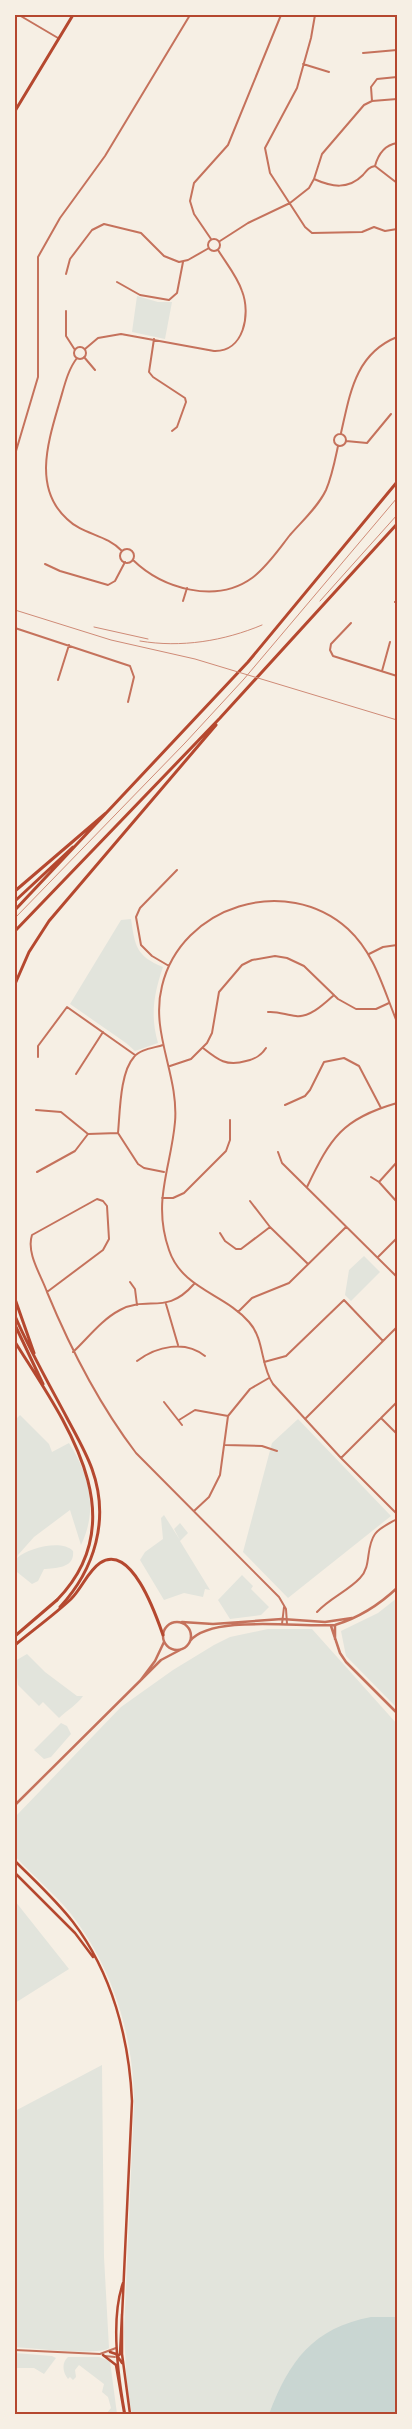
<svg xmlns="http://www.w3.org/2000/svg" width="412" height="2429" viewBox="0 0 412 2429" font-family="'Asap Condensed',sans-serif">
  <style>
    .green { fill: #e2e4dc }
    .water { fill: #c9d6d2 }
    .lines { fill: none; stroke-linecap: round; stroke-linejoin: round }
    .minor { stroke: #c5725c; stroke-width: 2 }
    .tertiary { stroke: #c5725c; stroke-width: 2.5 }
    .secondary { stroke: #b5482f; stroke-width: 2.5 }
    .primary { stroke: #b5482f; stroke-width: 3 }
    .motorway { stroke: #b5482f; stroke-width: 3 }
    .rail { stroke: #cf8b77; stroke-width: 1 }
    .neatline { fill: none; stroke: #b5482f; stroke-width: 2 }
  </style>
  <rect width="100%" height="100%" fill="#f6efe4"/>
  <!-- green -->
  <path class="green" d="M137,296L158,302H172L165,339L132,332Z
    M131,919C135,946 136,956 163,967C154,993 150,1016 158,1043L135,1051L126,1043L70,1004L121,920Z
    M364,1256L380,1272L351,1301L345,1295L349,1270Z
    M20,1415L49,1444L52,1452L69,1443C90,1476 98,1510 81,1545L70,1510L34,1537L18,1555L17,1558C28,1548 62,1539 73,1551C75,1568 56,1568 44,1569L38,1581L32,1584L17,1572L15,1567V1420Z
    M298,1419L391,1516L288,1598L243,1552L272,1443Z
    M164,1515L180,1540L174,1529L180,1523L188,1533L180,1541L210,1590L205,1589L203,1597L184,1593L164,1600L140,1560L145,1552L163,1539L161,1518Z
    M242,1575L253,1586L251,1589L269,1607L261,1615L230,1619L218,1600Z
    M397,1598V1708L346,1656L341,1631L378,1613Z
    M268,1629H312L397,1724V2414H132L127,2389L124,2332L134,2104C134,2037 113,1968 71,1914C55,1894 33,1876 15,1856V1817L121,1707L173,1670L214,1645L230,1637Z
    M27,1654L45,1672L77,1696H83C77,1705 67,1710 59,1718L43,1702L39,1706L18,1685L15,1661Z
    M61,1723L67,1726L71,1734L51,1757L44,1759L34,1750Z
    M15,1901L69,1969L15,2003Z
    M102,2065L104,2257L109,2348C98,2356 31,2348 15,2347V2111Z
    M15,2353L52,2356L56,2358L44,2374L34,2368H15Z
    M68,2357H99L110,2361L117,2414H106L111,2408L108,2397L102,2392L104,2384L79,2365L75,2370L76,2377L73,2380L70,2377L68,2379C63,2373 61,2363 68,2357Z"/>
  <!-- water -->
  <path class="water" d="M371,2317H397V2414H269C289,2361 313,2328 371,2317Z"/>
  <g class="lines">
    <!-- minor -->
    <path class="minor" d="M19,15L58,38
      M315,15L311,38L297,88L265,148L270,173L305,227L312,233L362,232L374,227L385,231L397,229
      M363,53L397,50
      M303,64L329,72
      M372,101L371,87L377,79L397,77
      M375,166C378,155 385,145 397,143
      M314,179C332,187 348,190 363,175C367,170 369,167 375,166L397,183
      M208 245a6 6 0 1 1 12 0a6 6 0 1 1-12 0Z
      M211,239L194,214L190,201L194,183L228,145L281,15
      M220,241L248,223L290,203L309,188L314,179L322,154L364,105L372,101L397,99
      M66,274L70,259L92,230L104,224L141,233L164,256L179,262L188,260L209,248
      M117,282L140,295L169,300L177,293L183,262
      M66,311V336L75,350
      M154,339L149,372L153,377L185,398L186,402L177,427L172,431
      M74 353a6 6 0 1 1 12 0a6 6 0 1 1-12 0Z
      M85,349L98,338L121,334L214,351C244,352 251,314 242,291C237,276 226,263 218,250
      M84,357L95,370
      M77,358C67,371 64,388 59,404C48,442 33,488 67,519C83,535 106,534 122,551
      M341,433C350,394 355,354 397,337
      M334 440a6 6 0 1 1 12 0a6 6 0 1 1-12 0Z
      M346,441L367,443L391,414
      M15,477L16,451L38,377V257L60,218L105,156L190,15
      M120 556a7 7 0 1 1 14 0a7 7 0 1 1-14 0Z
      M133,560C163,589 216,604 252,578C267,567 279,549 290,535C302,521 318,507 326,490C332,476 335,460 338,446
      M45,564L60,571L108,585L115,581L125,562
      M183,601L187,588
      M395,602L397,601
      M351,623L331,644L330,650L333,656L397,676
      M15,628L130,666L134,677L128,702
      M382,671L390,642
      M58,680L69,645
      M369,954L383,947L397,945
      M169,966L152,956L141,945L136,917L140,908L177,870
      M268,1012C278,1011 286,1015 296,1016C310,1018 325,1003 334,995
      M397,1022C383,988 375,954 348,929C286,873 181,906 162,986C150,1033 179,1075 175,1122C171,1168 152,1201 169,1250C182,1289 225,1294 249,1322C265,1340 260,1365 273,1384L341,1458L397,1514
      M163,1045C154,1048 140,1049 134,1057C120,1072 120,1112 118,1133L138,1164L144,1168L164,1172
      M203,1048C218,1060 227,1067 246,1061C255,1059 261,1056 266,1048
      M38,1057V1046L67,1007L135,1055
      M170,1066L191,1059L207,1043L212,1033L219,992L242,965L252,960L275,956L287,958L304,966L338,999L356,1009H376L389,1003
      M76,1074L103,1032
      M285,1105L305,1096L310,1090L324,1062L344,1058L359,1066L381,1108
      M36,1110L61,1112L88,1134L118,1133
      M278,1152L282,1163L397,1277
      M397,1162L379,1182L397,1202
      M37,1172L75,1151L88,1134
      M371,1177L379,1182
      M307,1187C331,1137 342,1119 397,1103
      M162,1198H173L184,1193L226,1151L230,1140V1120
      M97,1199L103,1201L107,1206L109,1239L103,1250L47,1292C41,1275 26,1253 32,1235Z
      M250,1201L270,1227L308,1264
      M220,1233L225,1241L236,1249H241L270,1227
      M378,1257L397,1238
      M130,1282L135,1289L137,1305
      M47,1292C71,1350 98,1403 136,1453L279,1597L286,1609L287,1624
      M166,1304L178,1345
      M238,1312L252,1298L289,1283L346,1227
      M73,1352C88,1338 101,1320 120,1310C149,1295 166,1316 194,1284
      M137,1361C157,1346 185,1340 205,1356
      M264,1362L286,1356L344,1300L383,1341
      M164,1402L182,1425
      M381,1418L397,1434
      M305,1419L397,1327
      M179,1420L195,1410L228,1416
      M225,1445L262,1446L277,1451
      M341,1458L397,1402
      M194,1511L209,1497L220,1475L228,1416L250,1389L269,1378
      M317,1612C330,1598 348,1591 360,1578C372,1566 365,1548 375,1534C379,1528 390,1523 397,1519
      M282,1624L284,1607
      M15,2350L100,2354L116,2348
      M105,2356L115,2357"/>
    <!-- tertiary -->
    <path class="tertiary" d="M163 1636a14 14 0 1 1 28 0a14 14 0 1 1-28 0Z
      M182,1622L213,1624L282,1619L325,1622L352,1618
      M331,1626L340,1653L346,1662L397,1713
      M335,1626V1639
      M190,1641C212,1614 302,1628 335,1625C358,1618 379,1605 397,1588
      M140,1681L155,1661L164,1642
      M15,1805L161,1660L180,1650"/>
    <!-- secondary -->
    <path class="secondary" d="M15,1861C35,1881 56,1900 73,1922C112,1973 129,2038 132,2101L122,2317V2354L130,2414
      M15,1873L75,1933L93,1957
      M123,2283C110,2320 118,2376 125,2414
      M110,2352L116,2354L122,2363
      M103,2355L116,2365L124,2412
      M118,2356L120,2354L122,2314"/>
    <!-- primary -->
    <path class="primary" d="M15,111L73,15
      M15,1636L57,1600
      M15,1645C33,1630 54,1615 71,1599C82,1588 88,1571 100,1563C131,1542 156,1615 163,1635"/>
    <!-- motorway -->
    <path class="motorway" d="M15,891L106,813
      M15,901L73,847
      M15,910L248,662L397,482
      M15,931L220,718L397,524
      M15,984L29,952L49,921L216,725
      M15,1299L34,1353
      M15,1316C30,1351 49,1384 67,1418C76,1435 86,1452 92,1469C110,1519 95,1569 60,1607
      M15,1325L43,1384
      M15,1342C63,1419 138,1517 57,1600"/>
    <!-- rail -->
    <path class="rail" d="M320,601L397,515
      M15,610L111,640L195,659L397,720
      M94,627L148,639
      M140,641C181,648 224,641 262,625
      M15,918L185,743L244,679L397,498"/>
  </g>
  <!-- border -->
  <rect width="412" height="2429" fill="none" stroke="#f6efe4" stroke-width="32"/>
  <rect x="16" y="16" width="380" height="2397" class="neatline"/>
</svg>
